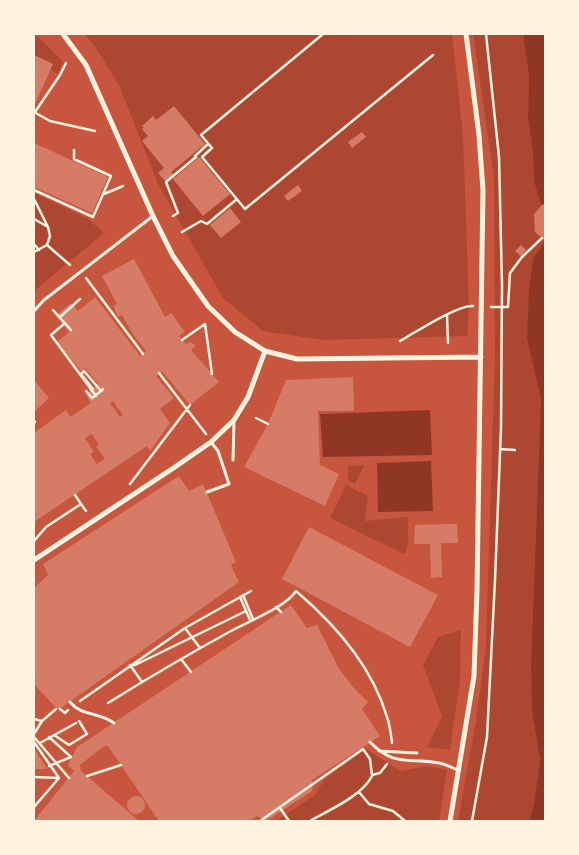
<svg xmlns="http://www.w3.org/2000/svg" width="579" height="855" viewBox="0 0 579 855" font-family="Jost,sans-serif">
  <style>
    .green { fill: #ae4732 }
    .water { fill: #8f3625 }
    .building { fill: #d67c66; fill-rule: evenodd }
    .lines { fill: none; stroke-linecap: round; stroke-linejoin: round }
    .path { stroke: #fff3e0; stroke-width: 2.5 }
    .service { stroke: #fff3e0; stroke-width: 3 }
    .minor { stroke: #fff3e0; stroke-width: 5 }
  </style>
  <rect width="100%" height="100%" fill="#c8553d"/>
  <!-- green -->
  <path class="green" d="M34,34L45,43L63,62L58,74L50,70L53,64L34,55Z
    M85,34H452L463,136L469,306L467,336L323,340L263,331L223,298L158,184L119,85L96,48Z
    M473,34H523L529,76L528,119L533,152L534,181L545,219V242L533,258L527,339L541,399L531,665L532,711L540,760L534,804L529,821H458L476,721L486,646L495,356L494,177Z
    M34,193L87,218L104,233L34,291Z
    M364,465L355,484L348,480V466Z
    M346,485L368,496L365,521L408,517V545L404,554L330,518Z
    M461,630L460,680L450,750L427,747L442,717L423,665L438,637Z
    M366,749L400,771L427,766L447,770L439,821H276L315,795L324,780Z"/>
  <!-- water -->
  <path class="water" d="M523,34H545V219L534,181L533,152L528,119L529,76Z
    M545,242V821H529L534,804L540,760L532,711L531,665L541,399L527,339L529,292L533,258Z
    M430,410L432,455L323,457L320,414Z
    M431,461L433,511L378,512L377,463Z"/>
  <!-- building -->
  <path class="building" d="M34,55L53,64L34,106Z
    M174,106L205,144L171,172L174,175L166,182L158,173L164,168L142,141L148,136L142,129L144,128L142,126L153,116L156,120Z
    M362,132L366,137L352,148L348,142Z
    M34,143L108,177L92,213L34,187Z
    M199,157L230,194L203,216L173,179Z
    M298,185L302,191L288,201L284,196Z
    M543,204L545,207L544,240L535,232L534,214Z
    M230,208L241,222L221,238L210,225Z
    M521,245L526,250L521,256L515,251Z
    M134,259L165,317L171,313L185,332L179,336L186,344L190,342L196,345L191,350L219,382L190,405L162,371L156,376L174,398L160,409L170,423L150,451L147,446L34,522V433L66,410L70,417L91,403L86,394L98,384L85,368L81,371L57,342L69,332L56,316L71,303L78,311L95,297L140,356L146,351L134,336L122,315L118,317L113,306L117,304L102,276ZM113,401L123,415L120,417L110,403ZM92,434L99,445L96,447L105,459L97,464L90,454L94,452L85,438Z
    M353,377L354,411H318L320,465L339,474L325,506L244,467L268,424L286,380Z
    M34,380L49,398L34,412Z
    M179,476L189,491L203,484L236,562L231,565L239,582L58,710L34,684V588L48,575L43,564Z
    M446,524H457L458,543H441L442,577L431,578L430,544H414L415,525Z
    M309,527L438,595L410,647L282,579Z
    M291,605L307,628L317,625L338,667L352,686L368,702L362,709L380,736L312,780L313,785L312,791L266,821L257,816L249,821H159L108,746H104L80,765L81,771L139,821H34L74,771L68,765L77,747Z
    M34,748L47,769H34Z
    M127 805a9 9 0 1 1 18 0a9 9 0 1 1-18 0Z"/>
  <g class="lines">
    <!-- path -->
    <path class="path" d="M323,34L201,135L212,148L202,157L245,209L433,55
      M34,112L50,121L95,131
      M35,112L60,75L66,63
      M34,190L93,217L111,176L74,159V150
      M104,194L123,186
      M34,199L48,227L34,219
      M173,216L178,213L166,182L196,157L195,156L208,144
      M48,227L50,236L47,245L70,265
      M182,232L201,221L207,224L237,199
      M34,244L39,250
      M34,252L47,245
      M86,278L143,354
      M491,307H508L510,273L522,257L542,238
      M53,310L71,330
      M447,315L448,343
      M60,317L80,299
      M65,323L51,335L96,396
      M182,340L205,324L212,374
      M400,341C416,332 457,305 473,306
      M159,373L206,434
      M91,390L93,389L81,374L84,371L101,391L103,389
      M86,391L92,398L101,391
      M256,418L268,424
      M34,421L35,422
      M500,449L515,450
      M130,484L190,405
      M81,504L86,511
      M34,541L46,527L81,504L75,495
      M243,595L253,619
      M240,597L250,620
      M276,607L281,612
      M185,628L200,648
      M181,659L191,672
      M142,682L130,665H135L246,611
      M80,701L185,628L251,591
      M108,703C148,678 189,654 231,631C249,621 286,607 296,591C336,625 372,666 387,717C390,725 391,735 392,743
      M60,709L65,713L68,710
      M34,719L42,721
      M34,734L42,721L56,709
      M54,735L69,745L87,734L79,721
      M34,737L69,778
      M49,737L71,757L49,766
      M34,742L59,778L34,807
      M40,743L76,723
      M87,776L121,765
      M34,777L59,778
      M359,792L369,804L393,811L405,821
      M280,808L289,821
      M260,821L363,749L370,759L372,775L380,773L387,764
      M310,821C329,810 362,796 372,776
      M472,821L487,737L495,580L501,428L502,285L499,157L486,34"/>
    <!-- service -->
    <path class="service" d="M34,311L44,300L153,216
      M233,460L234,421
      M207,492L229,484L218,451L211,442
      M70,702C82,717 98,711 114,723
      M370,742C395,768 409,757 439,763C446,764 452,768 458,770
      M379,751L417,753"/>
    <!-- minor -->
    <path class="minor" d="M63,34L86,65L153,216L173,256L208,306L235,332L265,351L297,359L481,357
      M34,560L175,467L211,442L234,420L248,397L265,351
      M450,821L474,676L477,590L483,190L479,135L466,34"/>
  </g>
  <!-- border -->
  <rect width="579" height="855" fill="none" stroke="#fff3e0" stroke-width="70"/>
</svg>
